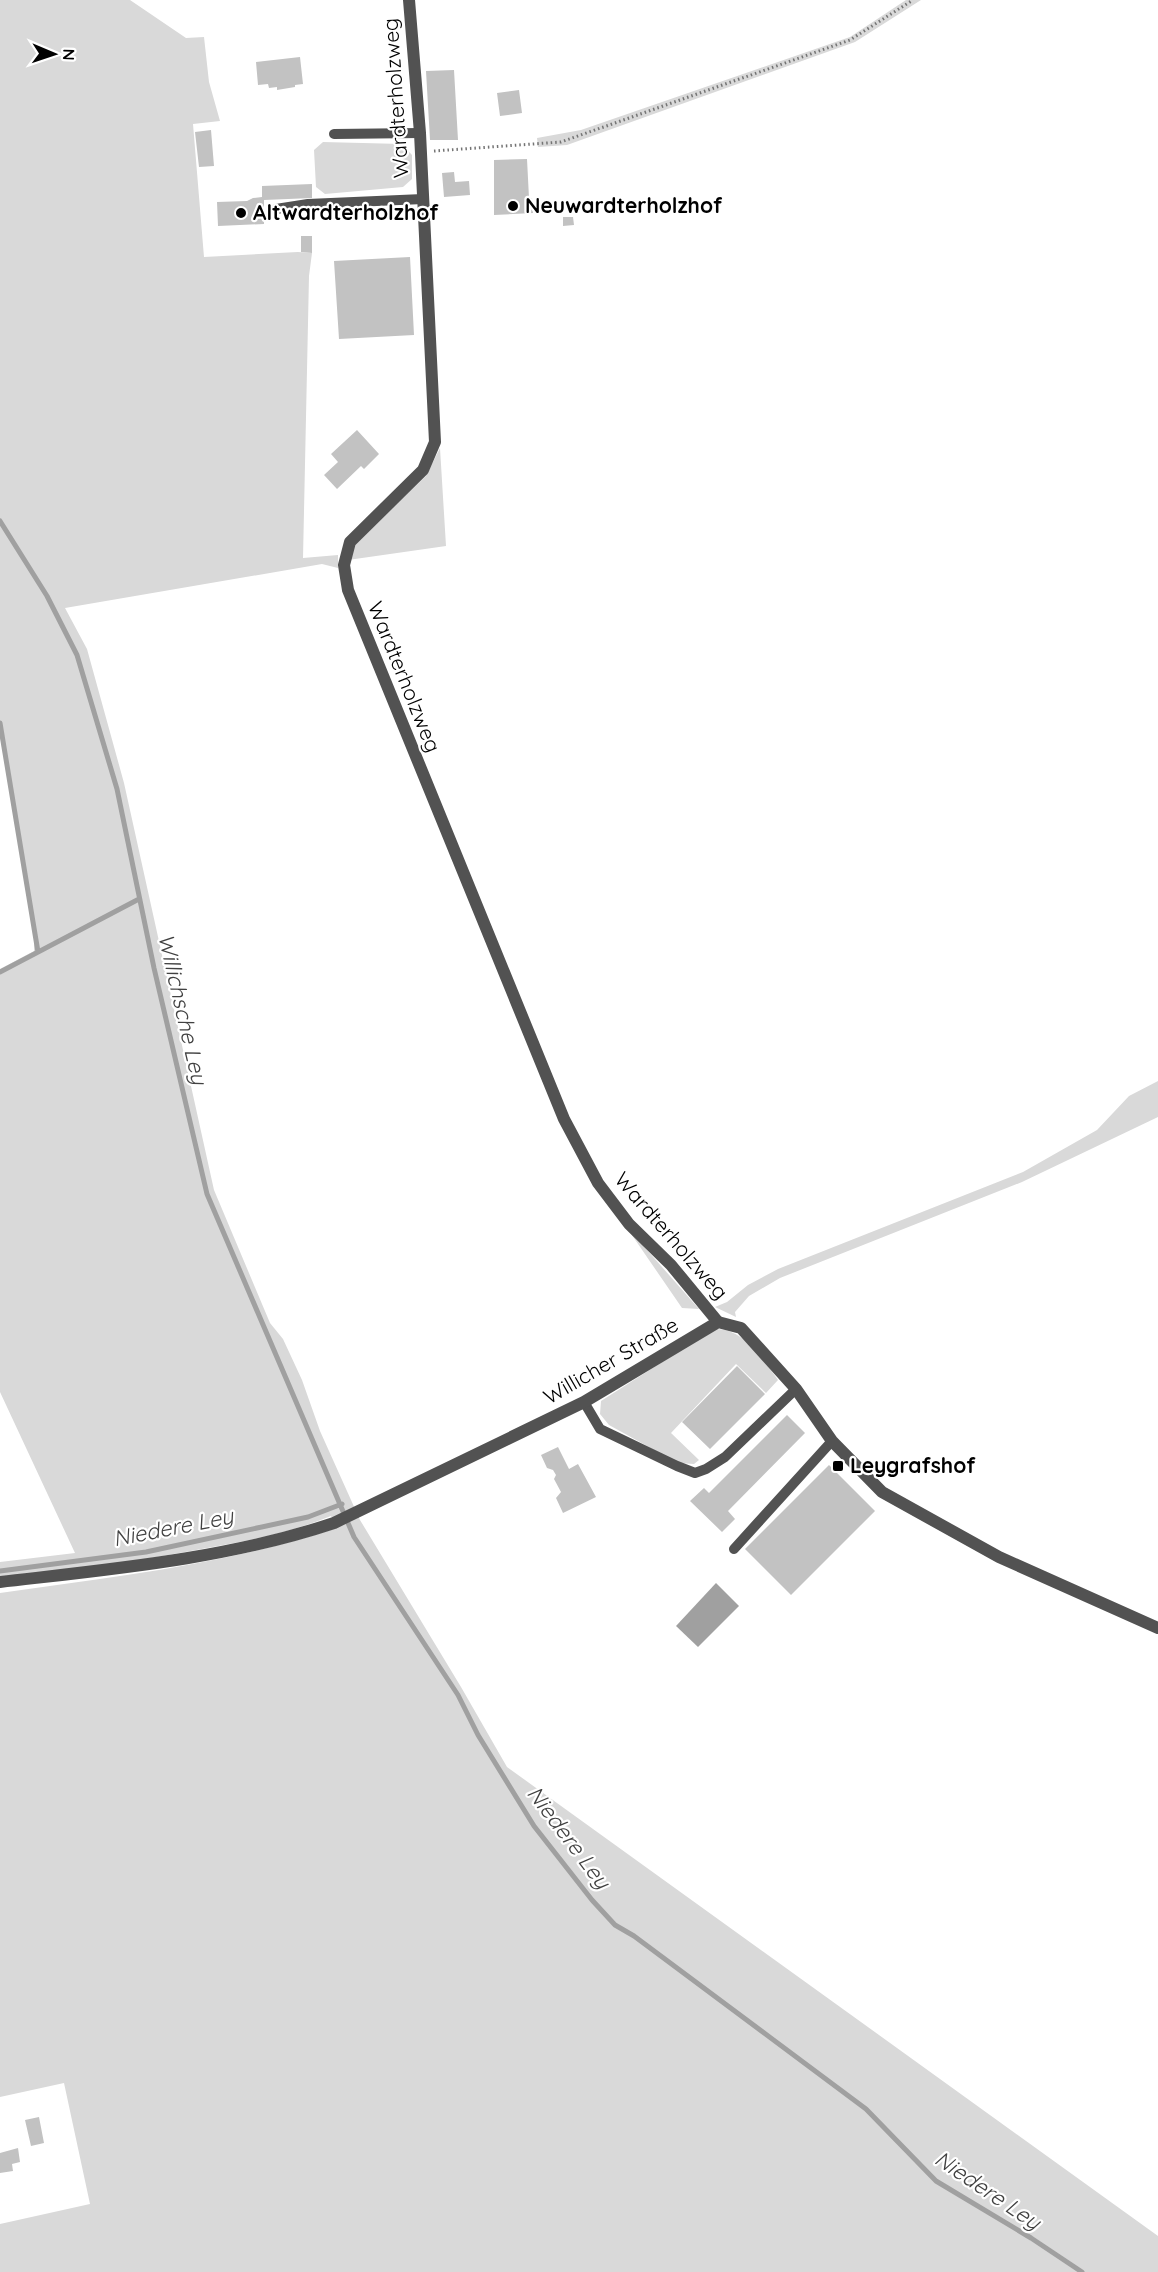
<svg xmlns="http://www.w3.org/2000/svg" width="1158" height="2272" viewBox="0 0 1158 2272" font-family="Quicksand,sans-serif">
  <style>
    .green { fill: #d9d9d9 }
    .water { fill: #a0a0a0 }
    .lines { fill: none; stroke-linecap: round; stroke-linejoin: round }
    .stream { stroke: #a0a0a0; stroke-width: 5 }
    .building { fill: #c2c2c2 }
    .path { stroke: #747474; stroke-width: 3; stroke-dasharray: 1.5 3; stroke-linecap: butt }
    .service { stroke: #525252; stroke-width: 10 }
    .minor { stroke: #525252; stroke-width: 12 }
    .tertiary { stroke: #525252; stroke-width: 12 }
    .poi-dot { fill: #000; stroke: #fff; stroke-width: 2 }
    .labels { text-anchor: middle; stroke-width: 4.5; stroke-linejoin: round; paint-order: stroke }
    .street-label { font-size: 21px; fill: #000; stroke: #fff }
    .poi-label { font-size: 21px; font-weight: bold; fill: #000; stroke: #fff; text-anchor: start }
    .water-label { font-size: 22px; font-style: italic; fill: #414141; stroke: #fff }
  </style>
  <rect width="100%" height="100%" fill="#fff"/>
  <!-- green -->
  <path class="green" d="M0,0H130L186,38L204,37L209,82L220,121L193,124L204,257L298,252L312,253L309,276L303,558L338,555V568L322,564L65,608L87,649L124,783L214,1190L270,1323L283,1339L302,1380L320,1431L360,1520L461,1687L507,1767L1158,2236V2272H0V2224L90,2204L64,2083L0,2097V1593C113,1577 229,1564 337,1528L331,1516C285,1535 235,1543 185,1552C124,1563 62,1572 0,1579V1562L75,1553L0,1392V969L34,951V938L0,735Z
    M906,0H921L855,42L567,145L538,147L537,138L581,130L850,37Z
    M323,142L402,144L412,155V179L403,187L325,194L316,187L314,150Z
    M440,448L446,546L348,560L354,545L426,476Z
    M1158,1081V1117L1022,1182L780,1278L749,1296L735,1312L736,1317L715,1307L727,1302L748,1285L778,1269L1023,1172L1097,1130L1129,1096Z
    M625,1225L699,1309L682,1308Z
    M714,1329C743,1327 762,1359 778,1380L766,1393L736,1364L671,1433L699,1460L694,1464L678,1463L609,1425L600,1414L601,1401Z"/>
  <!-- water -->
  <path class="water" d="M716,1583L739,1606L698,1647L676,1626Z"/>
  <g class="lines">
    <!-- stream -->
    <path class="stream" d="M0,521L47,596L77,655L117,789L154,968L207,1194L354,1537L458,1695L478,1735L534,1826L592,1900L615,1925L634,1936L866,2109L936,2181L1031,2238L1082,2272
      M0,723L38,952
      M0,972L139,899
      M0,1571L146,1552L308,1517L342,1504"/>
  </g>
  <!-- building -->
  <path class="building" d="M300,57L303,84L295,85V87L277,90V87L269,88L268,84L258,85L256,62Z
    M454,70L458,140H430L426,71Z
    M519,90L522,113L500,116L497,93Z
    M211,130L214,166L199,167L195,132Z
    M527,159L529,198H532L533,213L494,215V160Z
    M454,172L455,182L469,181L470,195L444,197L442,173Z
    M312,184V198L264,200V224L218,226L217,202L247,201L253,198L262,197V186Z
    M563,217H573L574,225L563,226Z
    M301,236H312V253L301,252Z
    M410,257L414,335L339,339L334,261Z
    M357,430L379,454L364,469L361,466L337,489L324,475L338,462L331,454Z
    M737,1366L765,1394L710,1449L682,1422Z
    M787,1415L805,1433L728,1511L735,1519L722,1532L690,1501L704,1488L709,1493Z
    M558,1447L569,1469L578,1464L596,1497L563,1513L556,1498L561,1492L554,1479L556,1475L553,1470L547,1468L541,1455Z
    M829,1465L875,1511L791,1595L745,1549Z
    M39,2117L44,2143L31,2146L25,2120Z
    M18,2148L20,2162L12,2164L13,2171L0,2173V2153Z"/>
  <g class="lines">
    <!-- path -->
    <path class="path" d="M434,151L561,142L850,40L913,0"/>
    <!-- service -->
    <path class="service" d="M334,134L420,133
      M276,209L308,204L423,199
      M584,1402L600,1429L677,1466L695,1473L706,1469L725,1457L796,1389
      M734,1549L832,1441"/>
    <!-- minor -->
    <path class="minor" d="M409,0L420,133L435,442L423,470L350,542L344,565L348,590L564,1119L598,1183L629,1224L671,1265L718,1322"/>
    <!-- tertiary -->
    <path class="tertiary" d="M0,1582C112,1569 226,1559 334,1523L584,1402L718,1322L741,1328L796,1389L832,1441L882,1492L999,1557L1158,1628"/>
  </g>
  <!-- markers -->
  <g class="poi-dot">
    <circle cx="513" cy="206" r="6"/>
    <circle cx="241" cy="213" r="6"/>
    <rect x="832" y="1460" width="12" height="12" rx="3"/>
  </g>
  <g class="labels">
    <!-- street labels -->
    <g class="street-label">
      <text transform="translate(396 98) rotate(-94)" y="7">Wardterholzweg</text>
      <text transform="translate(404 677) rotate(68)" y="7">Wardterholzweg</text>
      <text transform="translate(671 1236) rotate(49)" y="7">Wardterholzweg</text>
      <text transform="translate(611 1361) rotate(-30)" y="7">Willicher Straße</text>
    </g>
    <!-- poi labels -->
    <g class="poi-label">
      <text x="525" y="213">Neuwardterholzhof</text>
      <text x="253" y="220">Altwardterholzhof</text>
      <text x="850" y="1473">Leygrafshof</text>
    </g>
    <!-- water labels -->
    <g class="water-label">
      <text transform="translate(183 1009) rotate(77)" y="8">Willichsche Ley</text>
      <text transform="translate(173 1527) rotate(-11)" y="8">Niedere Ley</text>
      <text transform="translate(569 1837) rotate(53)" y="8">Niedere Ley</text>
      <text transform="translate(988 2190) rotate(34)" y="8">Niedere Ley</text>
    </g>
  </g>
  <!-- north arrow -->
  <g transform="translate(54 54) rotate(92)" stroke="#ffffff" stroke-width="4.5" paint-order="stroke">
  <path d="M0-4.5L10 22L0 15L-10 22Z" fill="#000000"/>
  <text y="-9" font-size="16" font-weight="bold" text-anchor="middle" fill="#000000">N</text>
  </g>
</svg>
